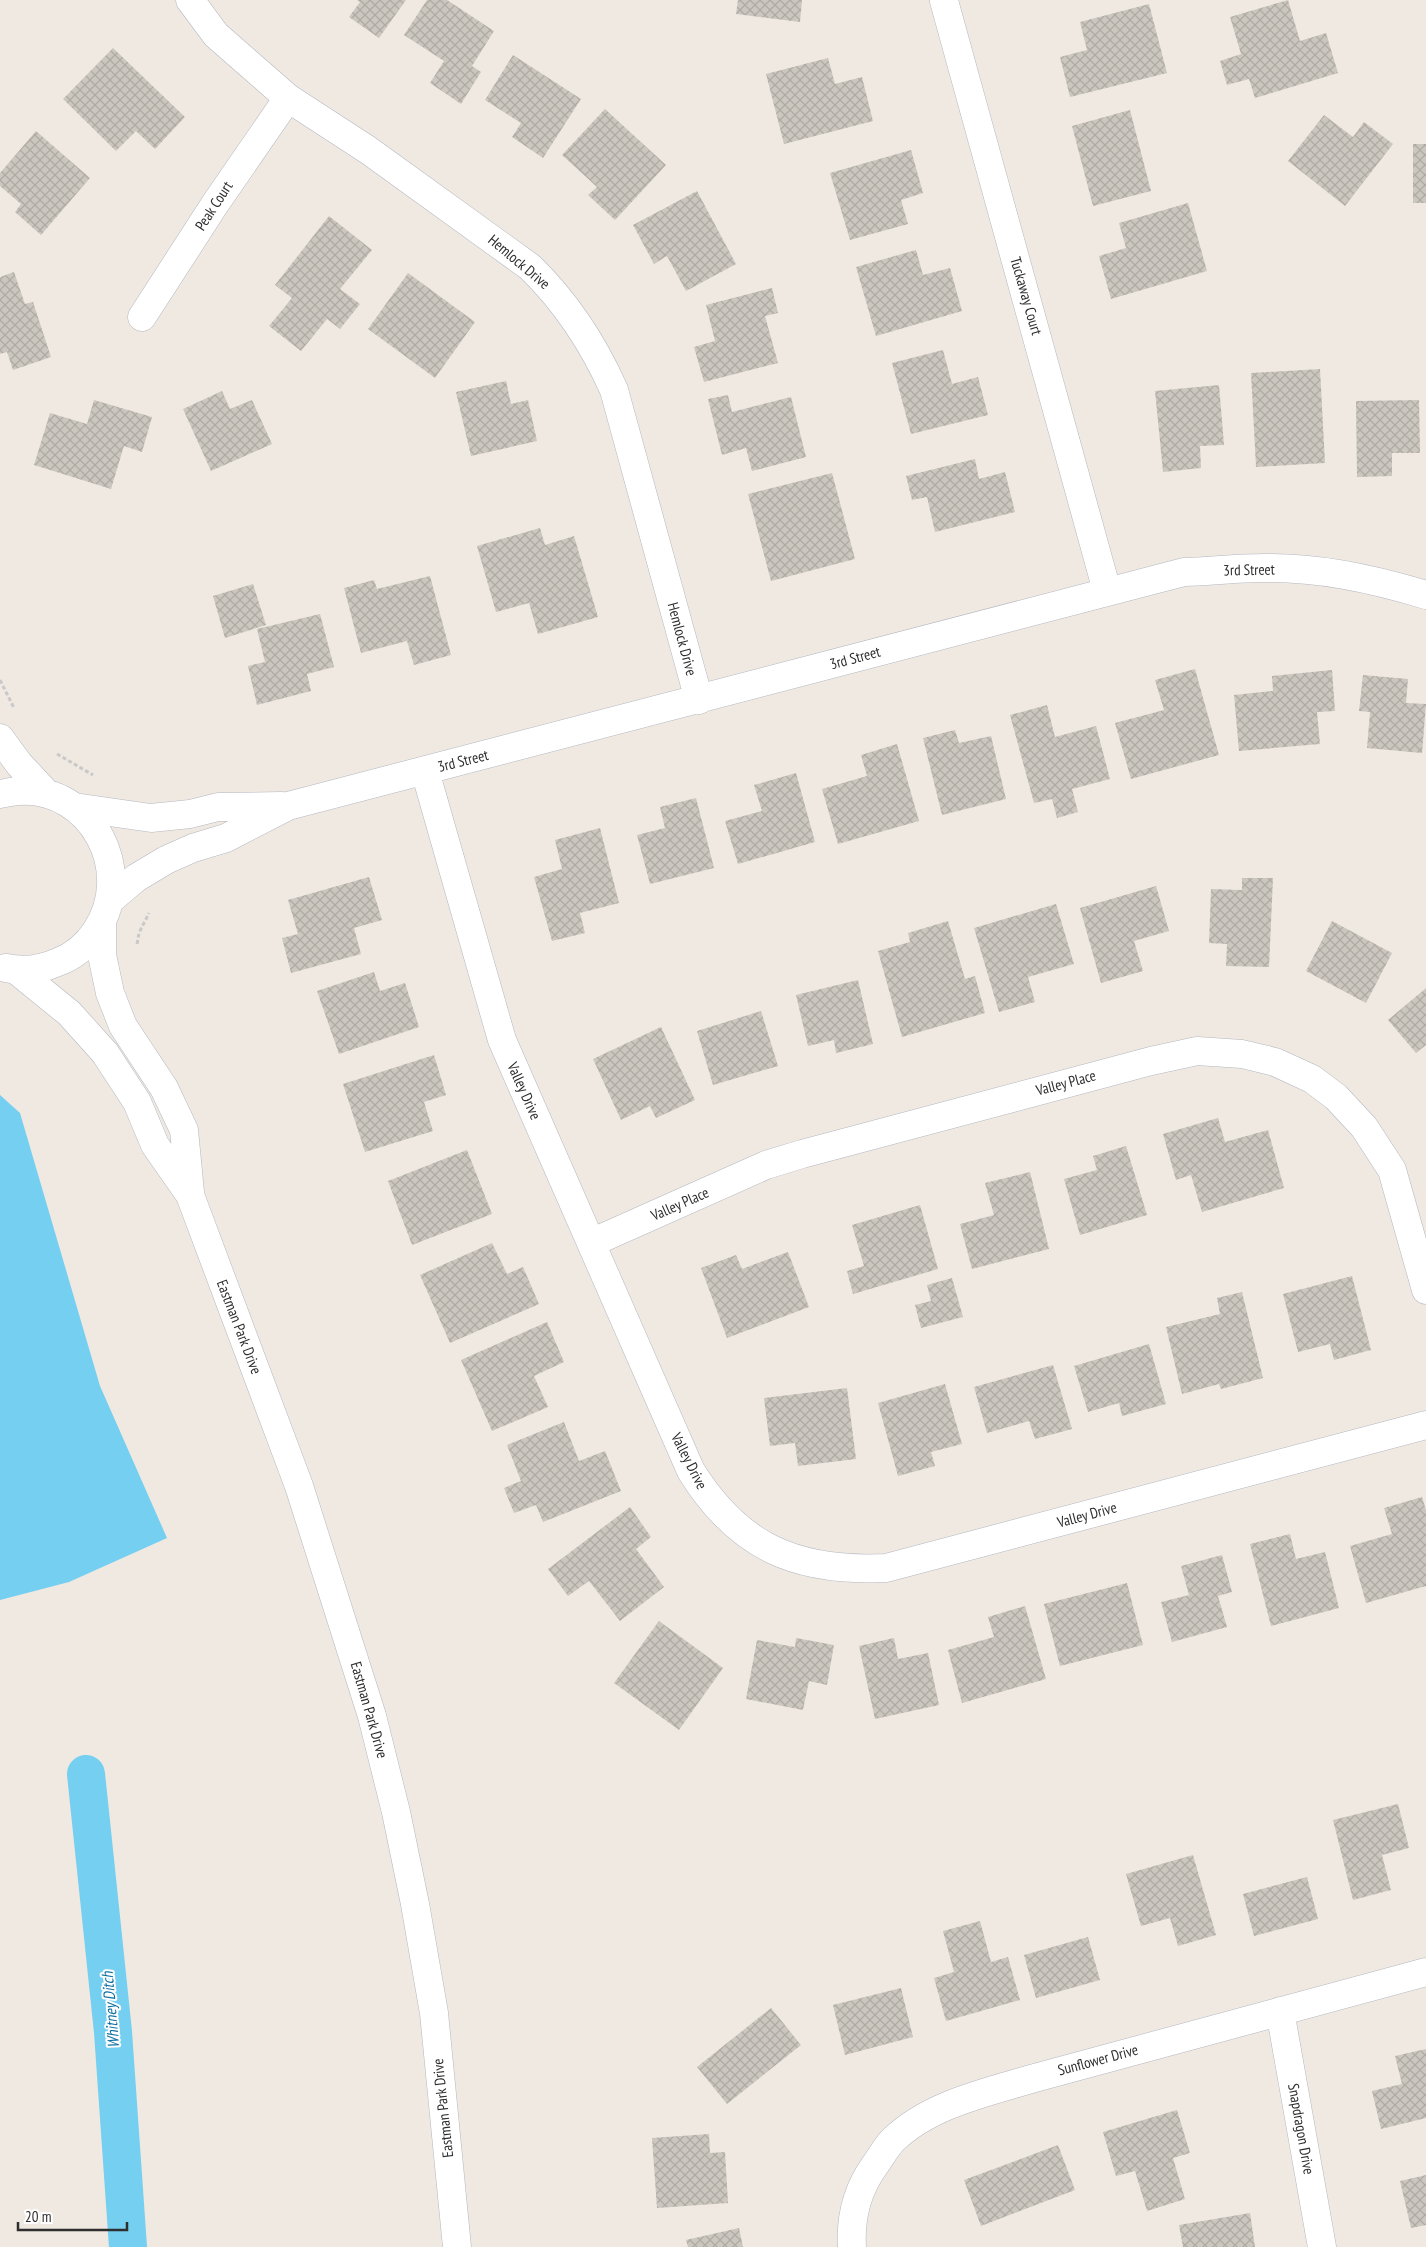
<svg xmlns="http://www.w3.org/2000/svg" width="1426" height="2247" viewBox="0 0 1426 2247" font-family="'PT Sans Narrow',sans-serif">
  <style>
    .water { fill: #75cff0 }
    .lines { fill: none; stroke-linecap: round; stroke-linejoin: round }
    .canal { stroke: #75cff0; stroke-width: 38 }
    .building { fill: url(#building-cross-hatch) }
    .minor-casing { stroke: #b4b7c1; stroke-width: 29 }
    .path { stroke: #c9c9c9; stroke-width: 3; stroke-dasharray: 4 2.5; stroke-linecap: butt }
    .minor { stroke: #fff; stroke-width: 28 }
    .labels { text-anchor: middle; stroke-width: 4; stroke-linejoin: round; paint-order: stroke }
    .street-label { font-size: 15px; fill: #2e2e2e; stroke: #fff }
    .water-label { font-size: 16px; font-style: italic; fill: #0d6fa3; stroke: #fff }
  </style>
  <defs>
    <pattern id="building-cross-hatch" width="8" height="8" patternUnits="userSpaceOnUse" patternTransform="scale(1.25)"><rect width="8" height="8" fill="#cbc7bf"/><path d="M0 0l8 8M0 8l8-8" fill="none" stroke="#afaba4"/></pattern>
  </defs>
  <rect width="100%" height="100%" fill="#efe9e1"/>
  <!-- water -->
  <path class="water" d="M0,1095L20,1113L100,1386L167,1538L69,1582L0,1600Z"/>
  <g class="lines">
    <!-- canal -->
    <path class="canal" d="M86,1774L113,2032L128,2247"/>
  </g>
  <!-- building -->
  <path class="building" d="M357,0H406L379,38L349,17L360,2Z
    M427,0H447L494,31L472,66L481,72L461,104L430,83L444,61L404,35Z
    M738,0H802L800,22L736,14Z
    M1288,0L1300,41L1326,33L1338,73L1255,98L1249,79L1227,85L1220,61L1241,54L1230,17Z
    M1149,4L1167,73L1070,97L1060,57L1087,50L1080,22Z
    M113,48L185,117L155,149L136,131L116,151L63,99Z
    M513,55L581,99L543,158L512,137L521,123L485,100Z
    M828,58L835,84L862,77L873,121L784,144L766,74Z
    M605,109L666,165L615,220L588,195L597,187L562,155Z
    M1130,110L1151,191L1093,206L1072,126Z
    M1324,115L1353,137L1364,122L1393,144L1345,206L1288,161Z
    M36,131L90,178L41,235L15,212L21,204L0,186V173Z
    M1413,144H1426V203H1413Z
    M911,150L923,193L901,200L908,224L850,240L830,173Z
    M697,191L736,264L686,291L667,256L654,264L633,225Z
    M1188,203L1207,271L1111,299L1099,256L1126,248L1119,223Z
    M329,216L372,250L340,289L360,304L340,329L327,319L301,351L269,326L292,298L275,285Z
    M916,250L923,275L950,268L962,311L876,336L856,267Z
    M14,272L25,304L33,302L51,357L13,370L7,352L0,354V277Z
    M408,273L475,322L435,378L368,329Z
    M772,288L778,313L765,316L778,363L704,382L694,347L715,341L706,305Z
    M943,350L952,384L978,377L988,415L911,434L892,363Z
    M1320,369L1325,463L1256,467L1251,373Z
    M506,381L511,404L528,400L537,441L471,456L456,392Z
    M1219,385L1224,445L1200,446L1201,468L1163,472L1155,391Z
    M222,391L230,409L252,400L272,444L211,471L183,409Z
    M728,395L732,412L791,397L806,457L752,471L746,448L722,455L708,399Z
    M94,400L152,417L142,452L124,446L111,489L34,465L50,413L87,424Z
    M1419,400L1420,453H1392V476L1357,477L1356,401Z
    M975,459L979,479L1005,472L1015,512L935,532L927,497L912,500L906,476Z
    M832,473L855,559L771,581L748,494Z
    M540,528L545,545L574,536L598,617L538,634L529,603L496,612L477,546Z
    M430,576L451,655L414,665L407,641L361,653L344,588L374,580L377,589Z
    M253,584L266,625L225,638L213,596Z
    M320,614L334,667L307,674L311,691L257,705L248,666L265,662L257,629Z
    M1195,669L1219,755L1131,779L1115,723L1164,710L1155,680Z
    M1332,670L1335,711L1317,712L1320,744L1239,751L1234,695L1273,691L1272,676Z
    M1363,675L1408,679L1406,703L1426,704L1422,753L1367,748L1370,712L1359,711Z
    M1047,705L1055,737L1096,726L1110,779L1072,789L1078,812L1057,818L1052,799L1034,803L1010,715Z
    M955,730L959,743L991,736L1006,799L942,815L923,738Z
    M897,744L919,821L838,844L822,789L867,776L861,755Z
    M796,773L815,842L738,864L725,821L762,811L754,785Z
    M696,798L714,868L650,884L637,835L665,828L660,807Z
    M600,828L619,903L580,913L585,933L552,941L534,877L562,869L555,840Z
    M369,877L382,920L354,928L361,954L291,973L282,938L298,934L288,900Z
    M1242,878H1273L1269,967L1226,966L1227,944L1209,943L1211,889L1242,890Z
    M1156,886L1169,931L1134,941L1143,971L1101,983L1080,908Z
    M1056,904L1074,964L1028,977L1035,1002L999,1012L974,928Z
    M948,921L965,979L975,976L985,1013L902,1037L878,951L910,942L908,933Z
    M1332,921L1392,953L1366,1003L1306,971Z
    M374,972L380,991L405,983L419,1027L339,1054L317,991Z
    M858,980L873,1044L836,1053L834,1040L808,1046L796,995Z
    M1426,988V1045L1416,1053L1388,1020Z
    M761,1011L778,1066L713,1085L697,1031Z
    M661,1027L695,1100L656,1118L650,1106L621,1120L593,1059Z
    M434,1055L446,1095L424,1102L433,1131L365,1152L343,1084Z
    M1218,1118L1225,1142L1268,1130L1284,1188L1202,1212L1191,1175L1176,1180L1163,1134Z
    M1126,1146L1147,1215L1080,1235L1064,1179L1097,1170L1093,1156Z
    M467,1150L492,1214L412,1245L388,1181Z
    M1030,1172L1049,1249L972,1269L960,1224L994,1215L985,1183Z
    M920,1205L938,1269L853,1294L847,1271L864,1266L852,1225Z
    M492,1243L507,1274L523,1267L539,1304L450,1343L420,1275Z
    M788,1252L809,1307L727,1338L701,1268L736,1255L742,1269Z
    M1352,1276L1371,1350L1334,1360L1330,1344L1298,1352L1283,1294Z
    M952,1278L963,1317L921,1328L915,1305L931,1301L927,1285Z
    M1242,1292L1263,1378L1221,1389L1219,1384L1182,1394L1166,1327L1220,1314L1217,1298Z
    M547,1322L564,1362L534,1376L548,1407L492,1431L461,1360Z
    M1149,1344L1166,1404L1122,1416L1119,1403L1088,1412L1074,1366Z
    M1053,1365L1072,1429L1035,1439L1029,1421L987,1433L974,1387Z
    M945,1384L962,1444L931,1452L935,1466L898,1476L878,1403Z
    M847,1388L856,1459L798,1466L795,1443L770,1446L764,1398Z
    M564,1422L579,1461L605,1451L621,1491L543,1522L536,1505L514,1513L504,1488L521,1481L507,1445Z
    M1422,1497L1426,1510V1586L1366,1603L1350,1546L1392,1534L1384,1508Z
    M630,1507L651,1537L636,1549L664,1587L620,1621L589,1581L568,1596L548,1569Z
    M1290,1534L1296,1559L1325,1552L1339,1608L1271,1626L1250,1544Z
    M1222,1555L1232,1592L1218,1596L1227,1627L1172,1642L1161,1602L1189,1595L1181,1566Z
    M1127,1583L1143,1645L1060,1666L1044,1604Z
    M1025,1606L1046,1679L962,1703L948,1650L994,1637L988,1617Z
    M659,1621L723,1668L679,1730L614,1683Z
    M796,1638L834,1645L827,1685L809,1681L803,1710L746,1699L757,1640L795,1647Z
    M894,1638L898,1659L928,1653L939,1705L875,1719L859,1646Z
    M1398,1804L1409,1848L1382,1855L1391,1890L1353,1900L1333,1820Z
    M1193,1855L1216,1935L1178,1946L1170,1918L1141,1926L1126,1874Z
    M1307,1877L1318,1919L1254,1936L1243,1894Z
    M980,1921L991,1962L1008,1957L1020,2000L946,2021L934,1978L954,1972L943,1931Z
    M1088,1937L1100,1980L1036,1998L1024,1955Z
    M901,1988L913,2037L845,2055L833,2005Z
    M771,2008L801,2045L727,2104L697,2067Z
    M1426,2049V2118L1381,2129L1372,2091L1402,2084L1395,2056Z
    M1177,2110L1190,2153L1173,2158L1185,2199L1147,2211L1135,2171L1116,2176L1103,2132Z
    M709,2134L710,2153L725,2152L728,2203L657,2208L652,2138Z
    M1058,2145L1075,2190L981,2226L964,2180Z
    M1426,2175V2225L1411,2228L1400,2181Z
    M1250,2213L1255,2247H1183L1179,2225Z
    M739,2228L743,2247H688L686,2240Z"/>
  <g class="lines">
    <defs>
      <path id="minor" d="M190,0L216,35L288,98L368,150L530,267C567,303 593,343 614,390L699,700
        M944,1L1107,591
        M142,317L215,204L288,98
        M0,738L19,764L47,794
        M425,771L502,1040L691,1471C739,1548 797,1572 886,1568L1426,1425
        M0,794C6,793 13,791 19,791C92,787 136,871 96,931C87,945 74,956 58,962C42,969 24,972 6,968
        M74,807L151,818L190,814L218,807L282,806
        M110,900L136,878L166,860L193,848L226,838L288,806L1184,572C1211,571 1238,568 1265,568C1319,567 1374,579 1426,595
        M102,922V955L110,993L123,1026L164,1088L184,1130L190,1192
        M16,970L69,1013L105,1053L137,1102L155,1145L190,1195L299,1486L372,1716L396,1812L415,1904L434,2013L457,2247
        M591,1243L766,1165L802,1154L1151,1061L1197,1051L1242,1054L1275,1062L1312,1079L1336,1097L1364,1127L1392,1170L1426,1290
        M1280,2011L1322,2247
        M852,2247C850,2216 857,2190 875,2165C881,2157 886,2147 893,2140C929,2105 984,2093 1031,2079L1426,1972"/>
    </defs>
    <!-- minor casing -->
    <use href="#minor" class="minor-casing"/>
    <!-- path -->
    <path class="path" d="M0,680L14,708
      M57,754L93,775
      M137,944L139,933L149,913"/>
    <!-- minor -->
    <use href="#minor" class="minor"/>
  </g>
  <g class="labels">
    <!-- street labels -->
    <g class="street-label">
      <text transform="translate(214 206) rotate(-57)" y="5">Peak Court</text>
      <text transform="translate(519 262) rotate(40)" y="5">Hemlock Drive</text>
      <text transform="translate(1026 296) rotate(74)" y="5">Tuckaway Court</text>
      <text transform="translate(1249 570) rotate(-1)" y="5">3rd Street</text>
      <text transform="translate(682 639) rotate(75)" y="5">Hemlock Drive</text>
      <text transform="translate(855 658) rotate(-15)" y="5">3rd Street</text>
      <text transform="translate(463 761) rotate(-14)" y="5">3rd Street</text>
      <text transform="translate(1066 1083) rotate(-15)" y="5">Valley Place</text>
      <text transform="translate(524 1091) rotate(66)" y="5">Valley Drive</text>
      <text transform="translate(680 1204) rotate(-24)" y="5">Valley Place</text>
      <text transform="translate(239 1327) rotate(69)" y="5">Eastman Park Drive</text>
      <text transform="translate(689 1461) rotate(63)" y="5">Valley Drive</text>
      <text transform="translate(1087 1515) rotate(-15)" y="5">Valley Drive</text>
      <text transform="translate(369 1710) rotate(74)" y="5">Eastman Park Drive</text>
      <text transform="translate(1098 2060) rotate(-15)" y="5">Sunflower Drive</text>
      <text transform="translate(443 2108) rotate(-96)" y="5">Eastman Park Drive</text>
      <text transform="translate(1301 2129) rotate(80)" y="5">Snapdragon Drive</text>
    </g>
    <!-- water labels -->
    <g class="water-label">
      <text transform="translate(110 2010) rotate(-95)" y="6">Whitney Ditch</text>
    </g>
  </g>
  <!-- scale -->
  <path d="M18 2222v8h109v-8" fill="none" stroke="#2e2e2e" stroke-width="2.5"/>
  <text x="25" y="2222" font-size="15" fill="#2e2e2e" stroke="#ffffff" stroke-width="4" paint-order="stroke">20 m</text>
</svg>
